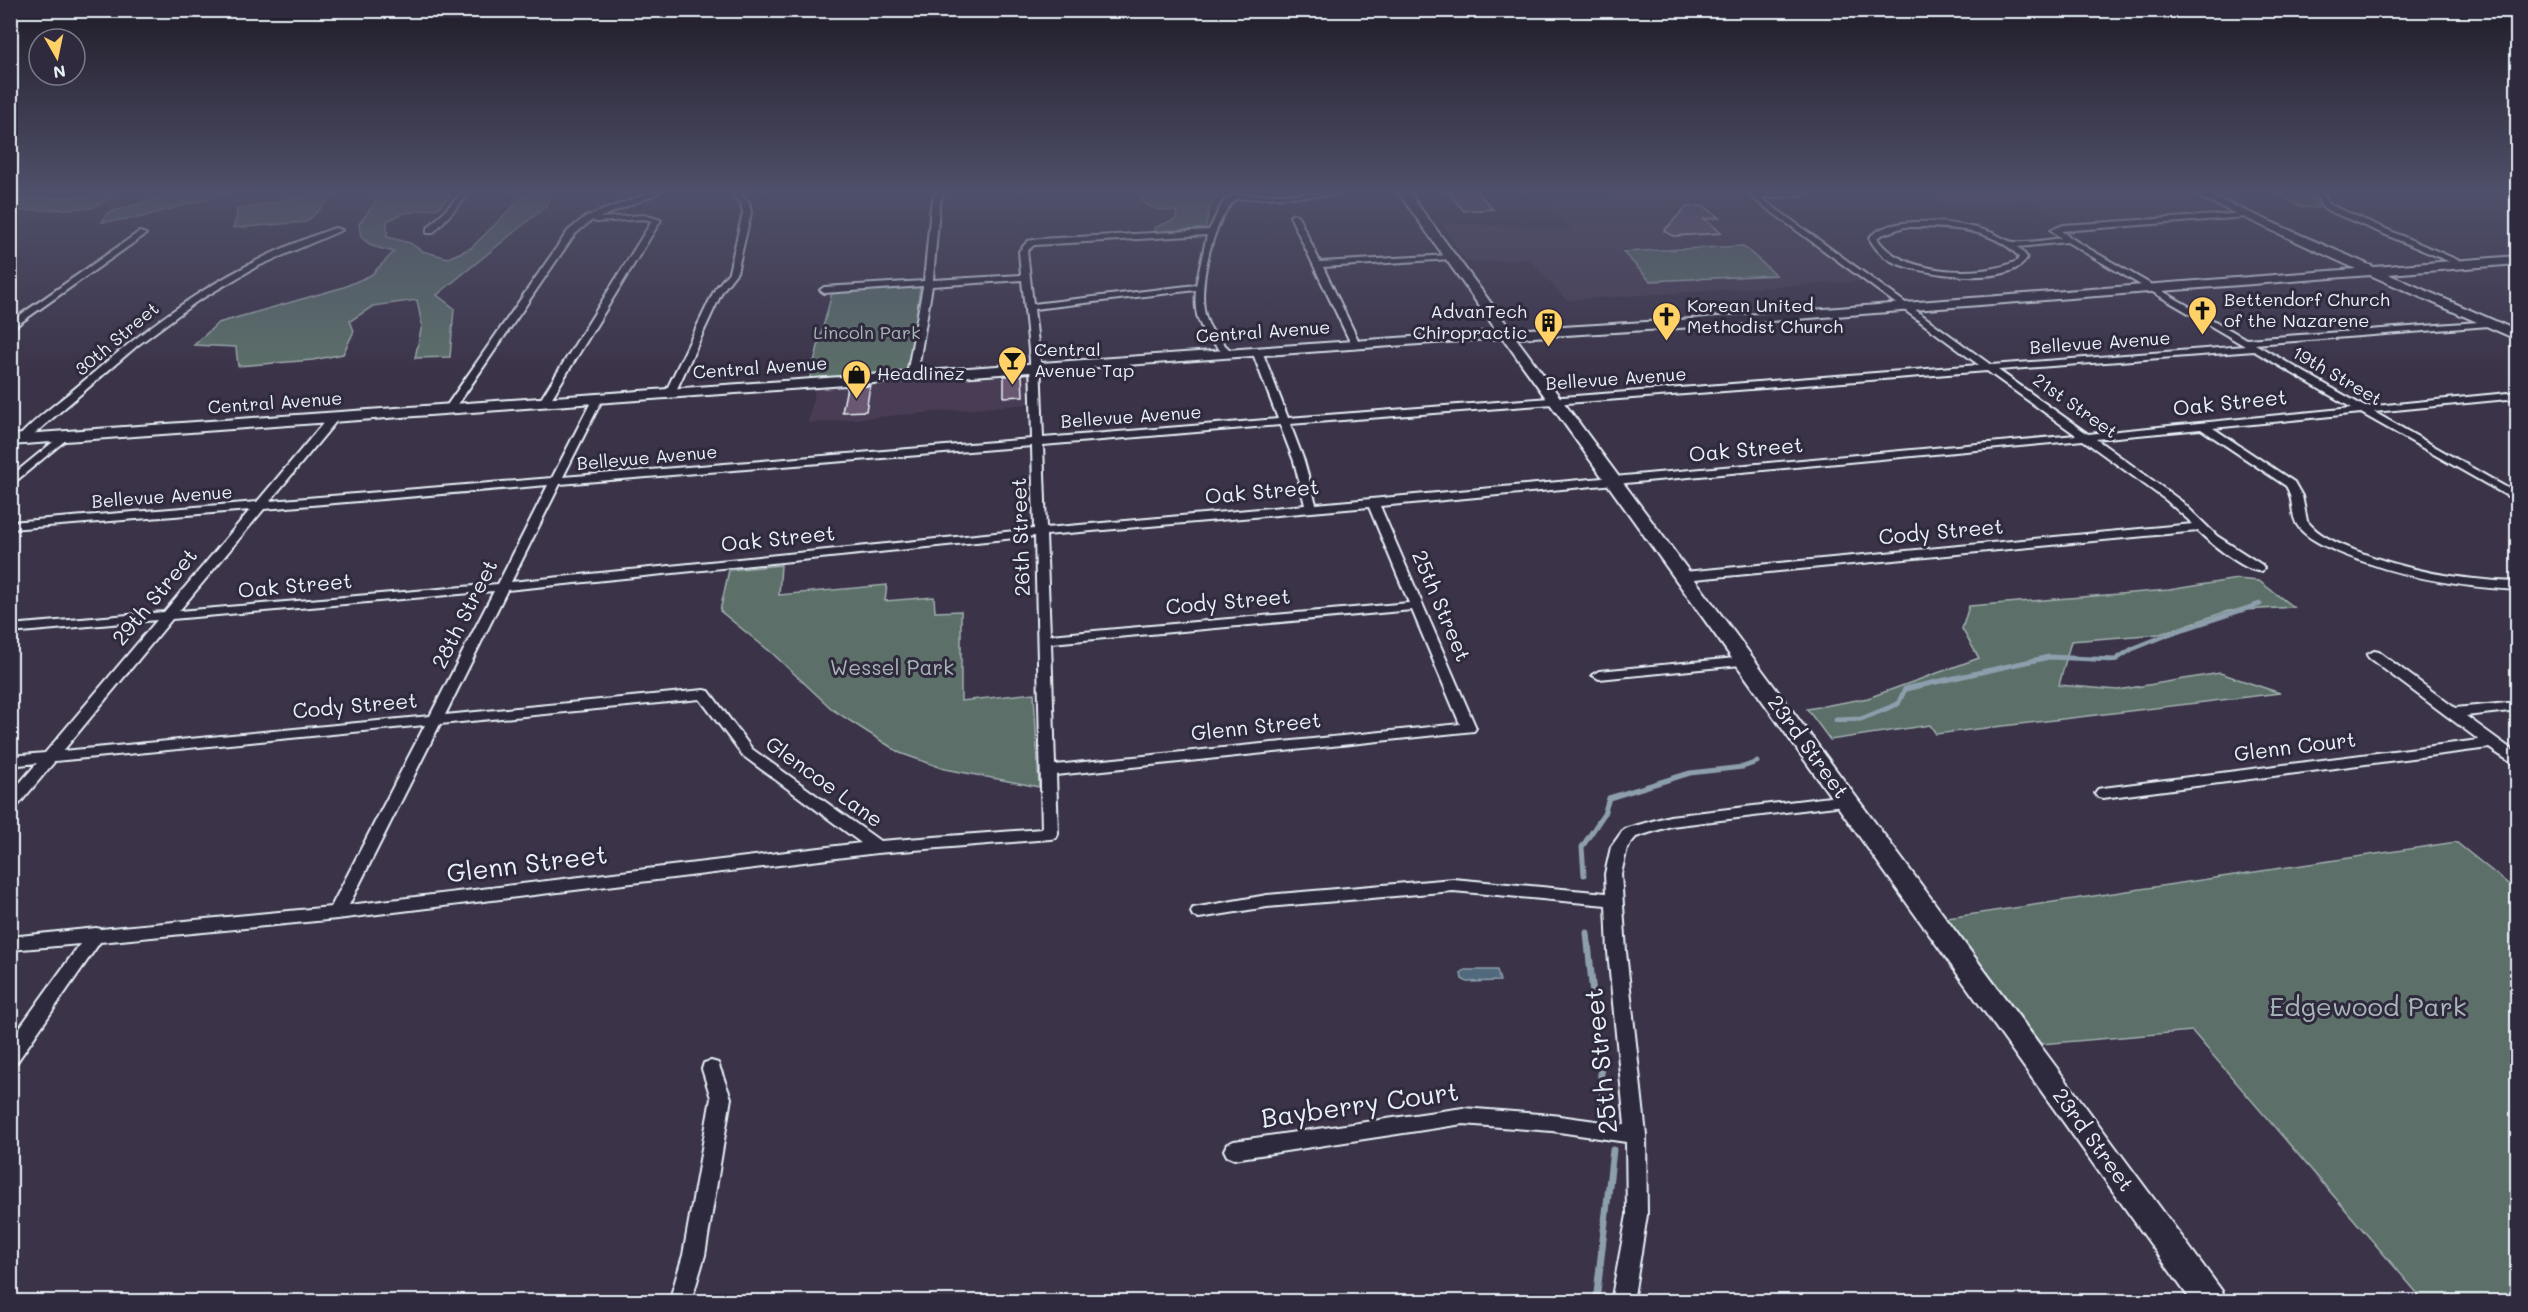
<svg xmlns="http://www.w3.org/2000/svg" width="2528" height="1312" viewBox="0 0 2528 1312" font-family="Mali,sans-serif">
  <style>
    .built { fill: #493e55 }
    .green { fill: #5b6f69; stroke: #a2b0b0; stroke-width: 1.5 }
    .water { fill: #51697b; stroke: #8d9fad; stroke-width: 1.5 }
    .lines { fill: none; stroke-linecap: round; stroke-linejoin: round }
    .stream-far1 { stroke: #8d9fad; stroke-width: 5 }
    .stream { stroke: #8d9fad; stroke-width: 7 }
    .building { fill: #6a5972; stroke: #e8f1f8; stroke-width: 1.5 }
    .street-casing { stroke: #e8f1f8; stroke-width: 4 }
    .secondary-casing { stroke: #e8f1f8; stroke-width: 4 }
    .street { fill: #2f2a3d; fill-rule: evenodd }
    .secondary { fill: #2f2a3d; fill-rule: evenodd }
    .labels { text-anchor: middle; stroke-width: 6; stroke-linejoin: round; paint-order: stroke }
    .far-poi-label { font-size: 18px; fill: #e8f1f8; stroke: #2f2a3d; text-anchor: start }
    .far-street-label { font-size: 18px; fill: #e8f1f8; stroke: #2f2a3d }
    .far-park-label { font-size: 18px; fill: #a9b6b8; stroke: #2f2a3d }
    .street-label { font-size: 21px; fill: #e8f1f8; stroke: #2f2a3d }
    .park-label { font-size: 21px; fill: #a9b6b8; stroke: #2f2a3d }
    .near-street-label { font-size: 26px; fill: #e8f1f8; stroke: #2f2a3d }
    .near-park-label { font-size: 26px; fill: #a9b6b8; stroke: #2f2a3d }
  </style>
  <rect width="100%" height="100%" fill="#3b3348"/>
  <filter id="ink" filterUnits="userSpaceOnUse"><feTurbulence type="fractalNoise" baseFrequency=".0167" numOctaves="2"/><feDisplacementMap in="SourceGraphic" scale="12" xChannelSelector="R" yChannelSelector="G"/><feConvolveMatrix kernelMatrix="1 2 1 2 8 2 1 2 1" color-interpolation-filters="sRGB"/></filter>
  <g filter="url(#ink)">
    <!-- built -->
    <path class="built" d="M1929,193H2185L2231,212L2061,222L2036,200L1948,205Z
      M1707,194L1711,196L1746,195L1861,281L1566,300L1529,259L1467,262L1440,223L1573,230L1547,203Z
      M1029,373L1028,404L808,423L815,389Z"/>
    <!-- green -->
    <path class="green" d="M178,193H226L138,218L102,222L107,213Z
      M322,193H337L306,222L233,228L237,216L236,210Z
      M382,193H452L438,208L404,213L387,221V237L410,243L422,251L448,258L471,248L527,193H551L545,207L437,295L454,308L450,357L415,358L422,325L417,300L373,306L350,321L354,331L343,354L313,360L238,366L236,347L194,345L218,323L344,287L371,275L394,252L372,246L361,237L359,224Z
      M1167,193H1221L1210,206L1205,230L1154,233V228L1176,219L1177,211C1162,210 1151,211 1141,199Z
      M2278,193L2310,195L2319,208L2299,206Z
      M114,195L92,208L11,211V200Z
      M1743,246L1776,275L1650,281L1623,252Z
      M914,286L920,287L909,370L901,374L809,381L832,293Z
      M781,565L779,595L887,585L885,601L934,597L935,612L961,611V701L1034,693L1039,787L945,769L900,753L833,710L773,654L720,611L729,570Z
      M2237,579L2259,581L2293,607L2228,611L2160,634L2071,641L2059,685L2118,690L2220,673L2280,693L1936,734L1930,725L1830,740L1807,709L1868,698L1979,658L1962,629L1969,606L2169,590Z
      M2456,842L2517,891V1301H2424L2192,1031L2041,1044L1947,918Z"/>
    <!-- water -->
    <path class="water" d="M1465,970H1497L1500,981L1467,982L1462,979L1461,973Z"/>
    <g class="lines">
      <!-- stream-far1 -->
      <path class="stream-far1" d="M1836,720L1861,719L1898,704L1905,689L2049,657L2115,660L2132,649L2172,633L2260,604
        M1584,875L1582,847L1604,814L1609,798L1690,773L1743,767L1757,762"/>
      <!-- stream -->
      <path class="stream" d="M1587,933L1604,1107
        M1596,1302L1613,1150"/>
    </g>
    <!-- building -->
    <path class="building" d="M1448,193H1478L1493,209L1464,211Z
      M1704,206L1719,218L1704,219L1722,233L1673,236L1664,231L1686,207Z
      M1022,375L1023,396L1004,397V376Z
      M870,386L866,411L842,412L847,387Z"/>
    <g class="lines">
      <defs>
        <path id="street" d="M462,193H470L433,233H427V229Z
          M649,193H659L599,218L644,215L661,220L548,404H540L539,402L652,221L644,219L596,222L592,220L574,235L454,410H446L445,408L568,231L585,217Z
          M730,193H738L749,202L751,213L737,272L723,290L675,393L670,396L666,395L665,393L715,289L729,272L743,213L741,203Z
          M935,193H943L939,207L933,280L1021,275L1019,251L1028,241L1039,239L1209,230L1223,202L1234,195L1338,193L1334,195L1236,199C1213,218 1196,290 1206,318C1210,332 1221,341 1231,351V355H1225C1203,333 1193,322 1196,290L1034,309L1040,360L1043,438L1278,419L1252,351L1257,348L1262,351L1288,418L1979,365L1746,193H1808L1804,195L1761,198L1991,365L2245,346L2067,242L2018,247L2027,257C2015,289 1915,274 1891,261C1880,255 1875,248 1869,238C1891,213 1961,222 1990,232C1997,234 2007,242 2015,242C2030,243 2047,240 2061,238L2051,230L2063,225L2249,213V217H2246L2061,231L2079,243L2246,339L2492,321V325L2489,326L2255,344L2365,407L2518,392V398L2374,412L2518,494V502L2361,413L2213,428L2294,482L2302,496L2307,521C2319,536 2337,543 2354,550C2407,571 2460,580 2518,582V590C2457,587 2400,577 2343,554C2329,548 2311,541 2300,529C2289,516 2295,500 2286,486L2201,429L2096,439L2181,501L2217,536L2262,565L2264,568L2262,571C2248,574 2209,542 2198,531L1684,580L1678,576L1684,572L2193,524L2166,500L2083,440L1380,506L1476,728L1474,731L1056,775L1058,834L1056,838L1050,839L877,853L337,919L100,942L17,1062L10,1065V1041L80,944L10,950V937L96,928L101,929L331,907L425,725L55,761L15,809L10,810V794L37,763L10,766V756L45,753L157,620L10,633V625L164,612L250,510L10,529V522L257,502L330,415H338V419L270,501L552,478L593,398L598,395L603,398L563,477L1032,439L1030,360L1022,280L932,286L917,375L912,378L907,375L923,286L824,293L820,290L824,287L924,281L931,207ZM1904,227C1942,227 1992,226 2019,257L2017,261C1982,278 1899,275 1877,238L1881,235ZM1207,235L1196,285L1033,304L1027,251L1034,245ZM2254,351L2352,408L2088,434L1998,370ZM1987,371L2076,435L1316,504L1304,461L1290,424ZM1280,425L1294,461L1305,505L1046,528L1043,445ZM1032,446L1034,529L511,582L560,484ZM548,485L498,584L179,611L264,509ZM1369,507L1409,603L1050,635L1046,535ZM1035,536L1042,829L880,841L752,749L709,691L704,690L445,715L507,590ZM494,591L430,716L63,751L172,619ZM1412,610L1460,724L1055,765L1051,643ZM700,699L742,755L861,843L349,905L440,724Z
          M2315,193H2323L2328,204L2335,207L2467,264L2460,266L2329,211L2322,207Z
          M1294,214L1298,216L1320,262L1452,255L1456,257L1452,259L1323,267L1360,344L1352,346L1290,216Z
          M335,228L342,230L256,267L196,302L138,345L26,441H18L17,439C34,419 59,402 79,385C162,314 230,264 335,228Z
          M139,232L146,234L10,330V322Z
          M64,433L68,434V438L10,486V477Z
          M2374,651L2379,652L2455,708L2518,702V710L2466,716L2518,754V767L2489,748L2103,798L2098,797L2095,793L2098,789L2103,788L2479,740L2369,658L2367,655Z
          M1746,657L1751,658L1753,661L1751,664L1599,679L1592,675L1599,671Z
          M1847,795L1852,796L1855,800L1852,804L1671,826L1636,837L1627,848L1621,874L1626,952L1646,1135L1647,1215L1633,1302H1611L1627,1215L1626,1142L1552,1131L1463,1124L1234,1159L1227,1156L1224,1150L1227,1144L1234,1141L1463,1108L1552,1115L1625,1125L1608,952L1606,905L1453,891L1267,907L1199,918L1193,916L1191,912L1193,908L1267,895L1453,879L1606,893L1605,874L1611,847L1624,829L1670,816Z
          M711,1061L718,1063L731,1098L705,1255L691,1302H669L683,1255L711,1098L702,1069L704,1063Z"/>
        <path id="secondary" d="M1399,193H1409L1511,330L1679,320L2356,269L2191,193H2205L2374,267L2518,256V264L2388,274L2518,331V340L2370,275L1679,328L1516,338L2222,1291L2227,1302H2192L1503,338L10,445V435L1497,331Z"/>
      </defs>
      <!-- street casing -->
      <use href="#street" class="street-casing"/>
      <!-- secondary casing -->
      <use href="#secondary" class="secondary-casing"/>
      <!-- street -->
      <use href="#street" class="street"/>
      <!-- secondary -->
      <use href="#secondary" class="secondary"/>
    </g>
  </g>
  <!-- sky -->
  <linearGradient id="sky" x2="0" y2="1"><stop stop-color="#201c28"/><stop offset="0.51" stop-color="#4f506a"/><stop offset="1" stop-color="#4f506a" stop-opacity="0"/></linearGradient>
  <rect width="2528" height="377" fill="url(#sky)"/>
  <!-- icons -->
  <defs>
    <symbol id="church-pin" viewBox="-11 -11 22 30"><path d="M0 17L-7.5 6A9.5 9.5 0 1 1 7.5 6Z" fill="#ffd166" stroke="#2f2a3d"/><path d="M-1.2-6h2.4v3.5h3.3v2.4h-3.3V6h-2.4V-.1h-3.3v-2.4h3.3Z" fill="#111"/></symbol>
    <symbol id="building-pin" viewBox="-11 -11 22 30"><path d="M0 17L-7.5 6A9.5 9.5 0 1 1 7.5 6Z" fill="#ffd166" stroke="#2f2a3d"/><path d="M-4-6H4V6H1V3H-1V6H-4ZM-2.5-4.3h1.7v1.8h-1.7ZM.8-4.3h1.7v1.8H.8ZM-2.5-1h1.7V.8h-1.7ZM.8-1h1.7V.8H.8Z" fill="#111"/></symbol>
    <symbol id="bar-pin" viewBox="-11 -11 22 30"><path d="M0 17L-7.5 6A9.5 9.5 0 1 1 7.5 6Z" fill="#ffd166" stroke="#2f2a3d"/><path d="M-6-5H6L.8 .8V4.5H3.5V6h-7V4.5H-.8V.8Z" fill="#111"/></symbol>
    <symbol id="shop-pin" viewBox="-11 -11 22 30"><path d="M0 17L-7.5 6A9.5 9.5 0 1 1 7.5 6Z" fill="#ffd166" stroke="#2f2a3d"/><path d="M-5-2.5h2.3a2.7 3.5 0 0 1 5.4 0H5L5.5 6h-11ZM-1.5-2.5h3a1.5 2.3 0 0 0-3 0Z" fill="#111"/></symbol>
  </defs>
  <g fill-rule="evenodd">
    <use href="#church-pin" x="2186" y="294" width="33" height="45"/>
    <use href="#church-pin" x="1650" y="300" width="33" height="45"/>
    <use href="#building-pin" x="1532" y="306" width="33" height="45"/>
    <use href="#bar-pin" x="996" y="344" width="33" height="45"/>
    <use href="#shop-pin" x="840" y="358" width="33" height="45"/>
  </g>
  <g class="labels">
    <!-- far-poi labels -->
    <g class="far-poi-label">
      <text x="2224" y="306">Bettendorf Church<tspan x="2224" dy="21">of the Nazarene</tspan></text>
      <text x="1687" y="312">Korean United<tspan x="1687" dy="21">Methodist Church</tspan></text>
      <text x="1527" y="318" text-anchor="end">AdvanTech<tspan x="1527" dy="21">Chiropractic</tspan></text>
      <text x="1034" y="356">Central<tspan x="1034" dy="21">Avenue Tap</tspan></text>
      <text x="877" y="380">Headlinez</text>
    </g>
    <!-- far-street labels -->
    <g class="far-street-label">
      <text transform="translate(1263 332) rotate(-4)" y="6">Central Avenue</text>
      <text transform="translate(117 339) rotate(-40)" y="6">30th Street</text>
      <text transform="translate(2100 343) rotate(-4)" y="6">Bellevue Avenue</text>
      <text transform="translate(760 368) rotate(-4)" y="6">Central Avenue</text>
      <text transform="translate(2337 376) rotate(30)" y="6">19th Street</text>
      <text transform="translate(1616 379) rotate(-4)" y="6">Bellevue Avenue</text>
      <text transform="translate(275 403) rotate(-4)" y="6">Central Avenue</text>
      <text transform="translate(2075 406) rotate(35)" y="6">21st Street</text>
      <text transform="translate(1131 417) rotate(-4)" y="6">Bellevue Avenue</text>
      <text transform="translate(647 458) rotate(-5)" y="6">Bellevue Avenue</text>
      <text transform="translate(162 497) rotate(-4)" y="6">Bellevue Avenue</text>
    </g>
    <!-- far-park labels -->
    <g class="far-park-label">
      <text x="867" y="339">Lincoln Park</text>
    </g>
    <!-- street labels -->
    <g class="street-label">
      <text transform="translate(2230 403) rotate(-6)" y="7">Oak Street</text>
      <text transform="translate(1746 450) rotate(-5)" y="7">Oak Street</text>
      <text transform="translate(1262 492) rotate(-5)" y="7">Oak Street</text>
      <text transform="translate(1941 532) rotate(-5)" y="7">Cody Street</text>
      <text transform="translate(1021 537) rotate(-92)" y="7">26th Street</text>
      <text transform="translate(778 539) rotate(-6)" y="7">Oak Street</text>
      <text transform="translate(295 586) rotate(-5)" y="7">Oak Street</text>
      <text transform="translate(155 597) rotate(-50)" y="7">29th Street</text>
      <text transform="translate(1228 602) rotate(-5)" y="7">Cody Street</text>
      <text transform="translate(1441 606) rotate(67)" y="7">25th Street</text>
      <text transform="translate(465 614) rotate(-63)" y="7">28th Street</text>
      <text transform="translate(355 706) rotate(-5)" y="7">Cody Street</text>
      <text transform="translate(1256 727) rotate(-6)" y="7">Glenn Street</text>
      <text transform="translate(1808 747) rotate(54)" y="7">23rd Street</text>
      <text transform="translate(2295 747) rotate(-7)" y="7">Glenn Court</text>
      <text transform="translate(824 782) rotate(36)" y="7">Glencoe Lane</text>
      <text transform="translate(2093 1140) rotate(54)" y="7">23rd Street</text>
    </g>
    <!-- park labels -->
    <g class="park-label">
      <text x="892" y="675">Wessel Park</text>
    </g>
    <!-- near-street labels -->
    <g class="near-street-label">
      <text transform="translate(527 864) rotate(-7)" y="9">Glenn Street</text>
      <text transform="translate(1601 1061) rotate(-96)" y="9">25th Street</text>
      <text transform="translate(1360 1105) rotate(-8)" y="9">Bayberry Court</text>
    </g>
    <!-- near-park labels -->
    <g class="near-park-label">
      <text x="2368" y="1016">Edgewood Park</text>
    </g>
  </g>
  <!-- margin -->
  <rect width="2528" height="1312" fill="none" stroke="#2f2a3d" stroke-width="36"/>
  <rect x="18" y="18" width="2492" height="1276" fill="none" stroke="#e8f1f8" stroke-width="2" filter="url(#ink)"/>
  <!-- north arrow -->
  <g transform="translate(57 57) rotate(171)"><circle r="28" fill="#2f2a3d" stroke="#797a88" stroke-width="1.5"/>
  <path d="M0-4.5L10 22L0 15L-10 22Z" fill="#ffd166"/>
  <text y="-9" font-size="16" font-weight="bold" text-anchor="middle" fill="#e8f1f8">N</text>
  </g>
</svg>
